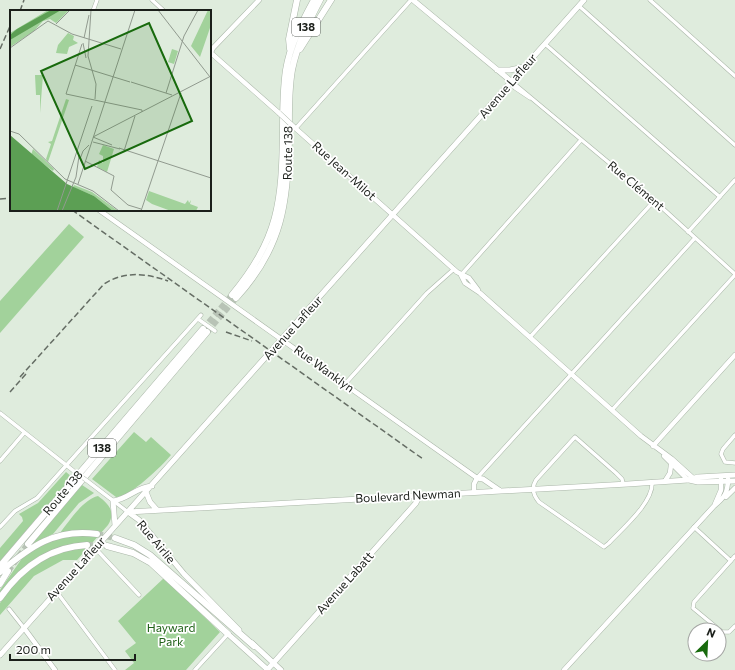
<svg xmlns="http://www.w3.org/2000/svg" width="735" height="670" viewBox="0 0 735 670" font-family="Commissioner,sans-serif">
  <style>
    .green { fill: #a2d29b }
    .lines { fill: none; stroke-linecap: round; stroke-linejoin: round }
    .trunk-tunnel { stroke: #b8c3b6; stroke-width: 6; stroke-dasharray: 6 3; stroke-linecap: butt }
    .minor-casing { stroke: #aab6a8; stroke-width: 4.5 }
    .tertiary-casing { stroke: #aab6a8; stroke-width: 5.5 }
    .secondary-casing { stroke: #aab6a8; stroke-width: 6 }
    .trunk-casing { stroke: #aab6a8; stroke-width: 7 }
    .minor { stroke: #fff; stroke-width: 3.5 }
    .tertiary { stroke: #fff; stroke-width: 4.5 }
    .secondary { stroke: #fff; stroke-width: 5 }
    .trunk { stroke: #fff; stroke-width: 6 }
    .rail { stroke: #656d64; stroke-width: 1.5; stroke-dasharray: 6 3; stroke-linecap: butt }
    .minor-bridge-casing { stroke: #aab6a8; stroke-width: 4.5; stroke-linecap: butt }
    .tertiary-bridge-casing { stroke: #aab6a8; stroke-width: 5.5; stroke-linecap: butt }
    .minor-bridge { stroke: #fff; stroke-width: 3.5 }
    .tertiary-bridge { stroke: #fff; stroke-width: 4.5 }
    .labels { text-anchor: middle; stroke-width: 3.5; stroke-linejoin: round; paint-order: stroke }
    .shield { fill: #fff; stroke: #5f625f; stroke-width: 1 }
    .shield-label { font-size: 11px; font-weight: bold; fill: #1b1f1a }
    .street-label { font-size: 12px; fill: #1b1f1a; stroke: #fff }
    .park-label { font-size: 12px; fill: #206218; stroke: #fff }
    .inset-road { fill: none; stroke: #919a8f; stroke-width: 1 }
    .view { fill: #186a0d; fill-opacity: 0.15; stroke: #186a0d; stroke-width: 2 }
    .inset-edge { fill: none; stroke: #1b1f1a; stroke-width: 2 }
  </style>
  <rect width="100%" height="100%" fill="#dfecdd"/>
  <!-- green -->
  <path class="green" d="M69,224L84,237L0,333V301Z
    M134,432L146,442L151,437L171,455C162,466 129,498 116,497L92,479Z
    M66,472L72,477L0,561V548L23,521L22,517L19,514L38,503Z
    M82,485L94,493L79,503L53,534L32,544Z
    M98,496C109,504 116,512 108,525L77,560H63L34,576L0,615V603L14,584L49,552L0,595V590L25,554L54,540L75,536L59,534C69,522 82,500 98,496Z
    M164,578L220,632L186,670H125L134,663L125,651L136,643L118,621Z"/>
  <g class="lines">
    <!-- trunk-tunnel -->
    <path class="trunk-tunnel" d="M203,329L232,295
      M207,332L236,298
      M97,534L115,538
      M87,545L107,546
      M8,571L28,544"/>
    <defs>
      <path id="minor" d="M152,0L164,11
        M650,0L735,76
        M579,6L735,145
        M93,11L97,0
        M545,44L720,197
        M512,82L649,196L735,274
        M512,83L515,88L530,98
        M296,128L411,0
        M688,232L735,180
        M461,275L581,140
        M198,319L215,331
        M530,337L654,201
        M345,384L427,293L454,269
        M612,410L735,275
        M0,413L75,472
        M735,435L723,449L721,454L725,462L735,463
        M0,461L24,433
        M477,478L695,238
        M86,480L128,512
        M623,484L622,479L616,473L575,437L536,480C531,488 533,495 539,502L604,547L609,543C622,529 654,502 652,482
        M0,527L15,511L37,498L201,315
        M694,527L731,561
        M95,548L139,595
        M735,556L694,602L693,608L722,632H729L735,626
        M56,591L115,670
        M9,609L24,628
        M195,670L228,634"/>
      <path id="tertiary" d="M211,53L279,113
        M210,54L213,48L259,0
        M294,127L457,272L469,278L478,290
        M99,210L477,478L474,484V492
        M461,275L465,283L480,293L641,436L672,459L693,478
        M653,446L735,355
        M664,456L688,480
        M665,481L670,473L671,465
        M726,497L735,488
        M715,504L721,490V479
        M24,628L55,670
        M564,670L714,506C724,498 728,493 728,479"/>
      <path id="secondary" d="M413,0L512,82
        M497,70H510L524,67
        M477,478L483,479L499,490
        M689,480L698,482L735,481
        M146,492L150,502L157,510
        M128,512L628,484L688,480L698,477L735,475
        M128,512L139,520L184,574L239,630
        M115,525L113,501C129,499 136,487 152,486
        M228,634L268,670
        M252,643L281,670
        M0,655L584,0
        M268,669L416,503L420,495"/>
      <path id="trunk" d="M290,49L289,39L297,0
        M300,49L331,0
        M232,295C279,239 282,201 283,131C283,111 283,90 286,70C290,45 302,22 314,0
        M236,298C282,248 288,202 289,138C289,115 288,93 292,70C297,45 308,23 320,0
        M115,538L134,545L150,555L254,646
        M28,544L207,332
        M107,546L133,553L151,563L228,634
        M0,566L203,329
        M0,572C30,547 55,528 97,534
        M0,584L8,571
        M0,598C21,568 49,547 87,545"/>
    </defs>
    <!-- minor casing -->
    <use href="#minor" class="minor-casing"/>
    <!-- tertiary casing -->
    <use href="#tertiary" class="tertiary-casing"/>
    <!-- secondary casing -->
    <use href="#secondary" class="secondary-casing"/>
    <!-- trunk casing -->
    <use href="#trunk" class="trunk-casing"/>
    <!-- minor -->
    <use href="#minor" class="minor"/>
    <!-- tertiary -->
    <use href="#tertiary" class="tertiary"/>
    <!-- secondary -->
    <use href="#secondary" class="secondary"/>
    <!-- trunk -->
    <use href="#trunk" class="trunk"/>
    <!-- rail -->
    <path class="rail" d="M20,11L24,0
      M0,49L11,24
      M0,199L11,198
      M72,210L423,459
      M226,332L252,341
      M20,377L104,284C124,271 146,273 168,281
      M10,392L26,374"/>
    <defs>
      <path id="minor-bridge" d="M75,472L86,480"/>
      <path id="tertiary-bridge" d="M279,113L294,127"/>
    </defs>
    <!-- minor-bridge casing -->
    <use href="#minor-bridge" class="minor-bridge-casing"/>
    <!-- tertiary-bridge casing -->
    <use href="#tertiary-bridge" class="tertiary-bridge-casing"/>
    <!-- minor-bridge -->
    <use href="#minor-bridge" class="minor-bridge"/>
    <!-- tertiary-bridge -->
    <use href="#tertiary-bridge" class="tertiary-bridge"/>
  </g>
  <g class="labels">
    <!-- shield labels -->
    <g class="shield">
      <rect x="292" y="18" width="28" height="18" rx="3"/>
      <rect x="88" y="439" width="28" height="18" rx="3"/>
    </g>
    <g class="shield-label">
      <text x="306" y="31">138</text>
      <text x="102" y="452">138</text>
    </g>
    <!-- street labels -->
    <g class="street-label">
      <text transform="translate(508 86) rotate(-49)" y="4">Avenue Lafleur</text>
      <text transform="translate(288 153) rotate(-89)" y="4">Route 138</text>
      <text transform="translate(344 171) rotate(42)" y="4">Rue Jean-Milot</text>
      <text transform="translate(636 186) rotate(40)" y="4">Rue Clément</text>
      <text transform="translate(293 328) rotate(-48)" y="4">Avenue Lafleur</text>
      <text transform="translate(324 369) rotate(36)" y="4">Rue Wanklyn</text>
      <text transform="translate(63 493) rotate(-50)" y="4">Route 138</text>
      <text transform="translate(408 496) rotate(-3)" y="4">Boulevard Newman</text>
      <text transform="translate(156 542) rotate(50)" y="4">Rue Airlie</text>
      <text transform="translate(76 569) rotate(-48)" y="4">Avenue Lafleur</text>
      <text transform="translate(345 583) rotate(-48)" y="4">Avenue Labatt</text>
    </g>
    <!-- park labels -->
    <g class="park-label">
      <text x="171" y="632">Hayward<tspan x="171" dy="14">Park</tspan></text>
    </g>
  </g>
  <!-- overview -->
  <g transform="translate(10 10)">
    <rect width="201" height="201" fill="#dfecdd"/>
    <path d="M38,0H59L46,13L40,9L33,11L24,21L0,37V23ZM198,0H201V15L190,47L181,36ZM58,23L64,26L63,30L68,33L59,37L57,44L46,43L48,35ZM162,39L168,41L164,54L158,52ZM25,65H33L30,103V85H26ZM56,89L59,90L38,152L36,149L41,134L38,132L42,131ZM93,135L104,139L97,162L87,157L89,150L93,153V146L89,144ZM23,139L44,159L43,161L21,145ZM64,175L82,182L108,201H103L84,186L63,177ZM139,181L175,194L178,190L179,193L181,190L180,194L188,197L186,201H161L142,194L136,190Z" fill="#a2d29b"/>
    <path d="M41,0H51L0,30V25L7,19ZM0,125L57,174L84,186L103,201H0Z" fill="#5c9f54"/>
    <path class="inset-road" d="M81,0L78,46L86,74L85,89M148,0L200,67M46,14L60,0M74,28L79,5M73,33L76,48M72,34L56,84L132,100V102M0,38L38,11L62,24L111,39M65,55L120,72M121,72L162,85M156,83L174,26L188,0M0,121L9,124L55,169L83,181L109,201M83,127L201,66M83,127L102,135M83,132L110,139M109,138L201,168M114,141L125,106M70,149L73,141L79,135M75,151L104,166L101,180L118,195L131,199M68,174L125,0M47,201L82,96M52,201L66,167L69,146M131,201L171,83"/>
    <path class="view" d="M139,13L182,111L75,159L31,61Z"/>
    <rect width="201" height="201" class="inset-edge"/>
  </g>
  <!-- north arrow -->
  <g transform="translate(707 642) rotate(24)"><circle r="19" fill="#ffffff" stroke="#a4a5a3"/>
  <path d="M0-3L7 15L0 10L-7 15Z" fill="#186a0d"/>
  <text y="-6" font-size="11" font-weight="bold" text-anchor="middle" fill="#1b1f1a">N</text>
  </g>
  <!-- scale -->
  <path d="M10 654v6h125v-6" fill="none" stroke="#1b1f1a" stroke-width="2"/>
  <text x="16" y="654" font-size="12" fill="#1b1f1a" stroke="#ffffff" stroke-width="3" paint-order="stroke">200 m</text>
</svg>
